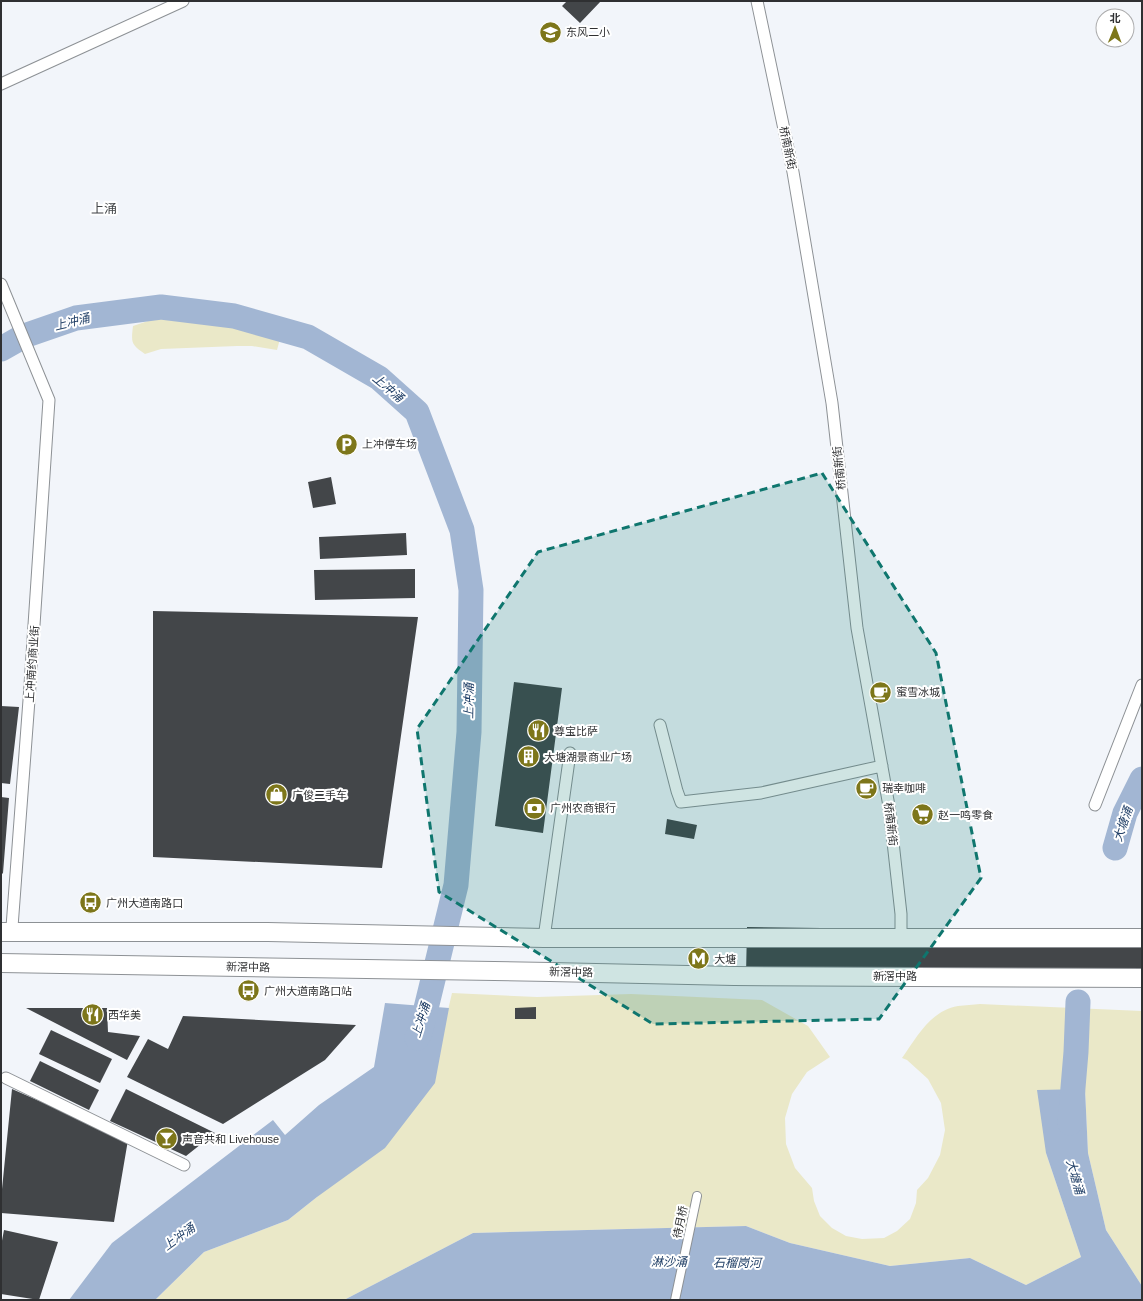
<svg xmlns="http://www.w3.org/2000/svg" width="1143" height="1301" viewBox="0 0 1143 1301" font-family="Helvetica,'Noto Sans SC',sans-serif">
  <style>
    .green { fill: #eae8c8 }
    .water { fill: #a2b6d3 }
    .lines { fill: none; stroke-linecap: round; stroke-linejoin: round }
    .river { stroke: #a2b6d3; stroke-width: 25 }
    .building { fill: #434649 }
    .pedestrian-casing { stroke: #8d9195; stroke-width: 10 }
    .minor-casing { stroke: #8d9195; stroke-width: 13 }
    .trunk-casing { stroke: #8d9195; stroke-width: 20 }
    .pedestrian { stroke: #fff; stroke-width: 8 }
    .minor { stroke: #fff; stroke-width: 11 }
    .trunk { stroke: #fff; stroke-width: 18 }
    .marked { fill: #0f766e; fill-opacity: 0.2; stroke: #0f766e; stroke-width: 3; stroke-dasharray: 8 5; stroke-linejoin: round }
    .labels { text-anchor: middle; stroke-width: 4; stroke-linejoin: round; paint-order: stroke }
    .poi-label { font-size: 11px; fill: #2f3032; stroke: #fff; text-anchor: start }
    .street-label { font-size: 11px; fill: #2f3032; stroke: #fff }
    .water-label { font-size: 12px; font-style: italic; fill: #244269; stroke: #fff }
    .quarter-label { font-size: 13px; fill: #404346; stroke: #fff }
  </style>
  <rect width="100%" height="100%" fill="#f2f5fa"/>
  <!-- green -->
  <path class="green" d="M160,317L242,325L281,335L277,350L252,346H237L161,349L145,354C131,344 131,343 133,326Z
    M452,993L537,997L631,994L762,1000L808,1026L830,1057L807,1072L792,1094L785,1118L786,1144L795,1168L812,1188L814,1201L820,1216L832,1228L846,1236L862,1239L884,1238L897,1231L910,1219L916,1203L917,1190L928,1178L940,1155L945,1130L941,1103L928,1079L907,1060L902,1058C917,1037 930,1011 958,1006C965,1005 973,1005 980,1004L1142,1011V1286L1106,1230L1088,1153L1085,1089L1046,1153L1081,1257L1026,1285L970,1258L890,1266L790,1243L746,1226L473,1233L344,1300H155L204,1252L288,1220L317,1197L445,1023Z"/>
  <!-- water -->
  <path class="water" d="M385,1003L449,1008L435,1083L385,1148L317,1197L288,1220L204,1252L155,1300H69L112,1243L273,1120L285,1135L319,1105L374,1067Z
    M1085,1089L1088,1153L1106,1230L1142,1286V1300H344L473,1233L746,1226L790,1243L890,1266L970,1258L1026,1285L1081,1257L1046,1153L1037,1090Z"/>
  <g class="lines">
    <!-- river -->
    <path class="river" d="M1,349L24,336L76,318L161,307L234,316L308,337L379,378L417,412L462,530L471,590L469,732L456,885L420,1033L417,1038
      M1115,848L1125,813L1142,779
      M1070,1123L1076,1052L1078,1002"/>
  </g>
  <!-- building -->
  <path class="building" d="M567,1H601L580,23L562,6Z
    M331,477L336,504L313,508L308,482Z
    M406,533L407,555L320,559L319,537Z
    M415,569V598L315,600L314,570Z
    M153,611L418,617L382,868L153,857Z
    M514,682L562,688L543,833L495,826Z
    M1,706L19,707L10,784L1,783Z
    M1,797L9,798L3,873L1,875Z
    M667,819L697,825L694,839L665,834Z
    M747,927L1142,932V983L746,975Z
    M536,1007V1019H515V1008Z
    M26,1008H107L108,1032L140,1036L127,1060Z
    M183,1016L356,1025L325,1060L223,1124L127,1077L148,1039L168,1049Z
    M51,1030L112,1059L100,1083L39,1054Z
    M40,1061L99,1090L89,1110L30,1081Z
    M12,1089L128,1140L114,1222L1,1213V1199Z
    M126,1089L215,1133L186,1156L110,1121Z
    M4,1230L58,1242L39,1300L1,1294V1246Z"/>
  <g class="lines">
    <defs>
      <path id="pedestrian" d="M675,1300L697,1196"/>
      <path id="minor" d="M757,1L793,172L832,403L857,628L889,806L901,914V938
        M1,84L183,1
        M1,284L49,400L29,700L12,927
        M660,725L677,791L681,802L761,793L882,766
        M1095,805L1142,685
        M544,938L570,753
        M6,1078L184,1165"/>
      <path id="trunk" d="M1,932H268L544,938H1142
        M1,963L550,972L734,976L1142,978"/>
    </defs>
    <!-- pedestrian casing -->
    <use href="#pedestrian" class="pedestrian-casing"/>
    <!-- minor casing -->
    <use href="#minor" class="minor-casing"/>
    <!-- trunk casing -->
    <use href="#trunk" class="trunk-casing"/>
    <!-- pedestrian -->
    <use href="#pedestrian" class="pedestrian"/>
    <!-- minor -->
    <use href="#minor" class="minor"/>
    <!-- trunk -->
    <use href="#trunk" class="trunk"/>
  </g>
  <!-- marked area -->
  <path class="marked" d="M822,473L936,653L981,878L879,1019L653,1024L439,892L417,729L538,552Z"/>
  <!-- icons -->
  <defs>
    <symbol id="school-disc" viewBox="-11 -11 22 22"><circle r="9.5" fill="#7d761a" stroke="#fff"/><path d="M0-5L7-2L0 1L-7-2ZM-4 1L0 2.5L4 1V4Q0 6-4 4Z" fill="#fff"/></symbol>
    <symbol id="parking-disc" viewBox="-11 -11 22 22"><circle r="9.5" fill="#7d761a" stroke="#fff"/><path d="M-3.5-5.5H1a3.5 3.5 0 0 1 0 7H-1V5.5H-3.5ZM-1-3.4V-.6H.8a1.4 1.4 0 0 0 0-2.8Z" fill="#fff"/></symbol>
    <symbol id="cafe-disc" viewBox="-11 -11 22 22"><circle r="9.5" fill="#7d761a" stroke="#fff"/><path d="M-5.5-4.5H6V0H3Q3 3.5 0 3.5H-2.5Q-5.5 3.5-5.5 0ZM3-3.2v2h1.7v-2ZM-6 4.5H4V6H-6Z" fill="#fff"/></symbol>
    <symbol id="restaurant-disc" viewBox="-11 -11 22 22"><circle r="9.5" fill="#7d761a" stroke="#fff"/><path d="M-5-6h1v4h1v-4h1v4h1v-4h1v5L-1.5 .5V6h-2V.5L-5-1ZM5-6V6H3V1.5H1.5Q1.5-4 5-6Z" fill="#fff"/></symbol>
    <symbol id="building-disc" viewBox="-11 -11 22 22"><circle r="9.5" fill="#7d761a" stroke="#fff"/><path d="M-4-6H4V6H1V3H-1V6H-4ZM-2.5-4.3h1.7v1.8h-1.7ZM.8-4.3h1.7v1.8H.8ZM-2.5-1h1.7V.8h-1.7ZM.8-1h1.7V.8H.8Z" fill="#fff"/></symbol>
    <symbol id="shop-disc" viewBox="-11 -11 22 22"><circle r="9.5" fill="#7d761a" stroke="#fff"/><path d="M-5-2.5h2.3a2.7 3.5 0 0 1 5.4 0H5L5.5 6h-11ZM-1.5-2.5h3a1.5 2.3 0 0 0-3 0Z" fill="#fff"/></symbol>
    <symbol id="bank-disc" viewBox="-11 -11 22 22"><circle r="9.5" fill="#7d761a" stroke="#fff"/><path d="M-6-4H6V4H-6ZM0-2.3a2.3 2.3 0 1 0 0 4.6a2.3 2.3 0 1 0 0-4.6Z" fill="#fff"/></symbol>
    <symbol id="supermarket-disc" viewBox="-11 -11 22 22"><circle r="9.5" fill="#7d761a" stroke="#fff"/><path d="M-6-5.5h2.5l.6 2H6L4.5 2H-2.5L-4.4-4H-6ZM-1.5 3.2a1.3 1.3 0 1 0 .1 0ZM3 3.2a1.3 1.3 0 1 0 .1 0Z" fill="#fff"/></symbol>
    <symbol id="bus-disc" viewBox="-11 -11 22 22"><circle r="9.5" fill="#7d761a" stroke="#fff"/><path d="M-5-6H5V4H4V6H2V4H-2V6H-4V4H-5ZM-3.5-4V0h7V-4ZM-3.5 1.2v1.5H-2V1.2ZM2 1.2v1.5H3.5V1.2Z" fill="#fff"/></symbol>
    <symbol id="metro-disc" viewBox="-11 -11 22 22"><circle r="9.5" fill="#7d761a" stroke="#fff"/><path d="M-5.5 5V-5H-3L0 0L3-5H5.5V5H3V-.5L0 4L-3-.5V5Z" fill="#fff"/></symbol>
    <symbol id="bar-disc" viewBox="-11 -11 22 22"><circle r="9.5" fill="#7d761a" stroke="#fff"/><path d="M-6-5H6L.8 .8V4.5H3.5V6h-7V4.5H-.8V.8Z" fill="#fff"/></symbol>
  </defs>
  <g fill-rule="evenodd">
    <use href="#school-disc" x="538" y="20" width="25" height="25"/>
    <use href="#parking-disc" x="334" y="432" width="25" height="25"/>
    <use href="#cafe-disc" x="868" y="680" width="25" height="25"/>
    <use href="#restaurant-disc" x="526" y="718" width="25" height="25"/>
    <use href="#building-disc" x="516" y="744" width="25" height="25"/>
    <use href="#cafe-disc" x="854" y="776" width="25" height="25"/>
    <use href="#shop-disc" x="264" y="782" width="25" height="25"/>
    <use href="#bank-disc" x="522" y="796" width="25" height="25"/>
    <use href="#supermarket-disc" x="910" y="802" width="25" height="25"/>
    <use href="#bus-disc" x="78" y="890" width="25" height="25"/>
    <use href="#metro-disc" x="686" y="946" width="25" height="25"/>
    <use href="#bus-disc" x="236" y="978" width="25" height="25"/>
    <use href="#restaurant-disc" x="80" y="1002" width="25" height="25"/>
    <use href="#bar-disc" x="154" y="1126" width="25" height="25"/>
  </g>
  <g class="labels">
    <!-- poi labels -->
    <g class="poi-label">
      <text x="566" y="36">东风二小</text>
      <text x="362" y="448">上冲停车场</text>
      <text x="896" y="696">蜜雪冰城</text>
      <text x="554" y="735">尊宝比萨</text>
      <text x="544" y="761">大塘湖景商业广场</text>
      <text x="882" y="792">瑞幸咖啡</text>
      <text x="292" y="799">广俊二手车</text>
      <text x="550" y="812">广州农商银行</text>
      <text x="938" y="819">赵一鸣零食</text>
      <text x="106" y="907">广州大道南路口</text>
      <text x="714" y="963">大塘</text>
      <text x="264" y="995">广州大道南路口站</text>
      <text x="108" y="1019">西华美</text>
      <text x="182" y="1143">声音共和 Livehouse</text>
    </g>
    <!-- street labels -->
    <g class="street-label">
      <text transform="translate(788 148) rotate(78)" y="4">桥南新街</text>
      <text transform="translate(839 468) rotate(-96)" y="4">桥南新街</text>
      <text transform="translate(32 664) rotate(-86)" y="4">上冲南约商业街</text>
      <text transform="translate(891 824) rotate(83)" y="4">桥南新街</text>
      <text transform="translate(248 967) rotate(1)" y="4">新滘中路</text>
      <text transform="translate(571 972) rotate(1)" y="4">新滘中路</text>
      <text x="895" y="980">新滘中路</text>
      <text transform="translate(680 1222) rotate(-78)" y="4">待月桥</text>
    </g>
    <!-- water labels -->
    <g class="water-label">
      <text transform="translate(72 322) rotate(-14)" y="4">上冲涌</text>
      <text transform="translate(388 388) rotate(40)" y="4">上冲涌</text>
      <text transform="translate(469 701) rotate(-89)" y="4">上冲涌</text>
      <text transform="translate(1123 824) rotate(-71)" y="4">大塘涌</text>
      <text transform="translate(421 1020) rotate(-73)" y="4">上冲涌</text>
      <text transform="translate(1075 1177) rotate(74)" y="4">大塘涌</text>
      <text transform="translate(179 1237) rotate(-36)" y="4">上冲涌</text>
      <text x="669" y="1266">淋沙涌</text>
      <text x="737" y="1267">石榴岗河</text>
    </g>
    <!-- quarter labels -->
    <g class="quarter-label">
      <text x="104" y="213">上涌</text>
    </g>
  </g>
  <!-- border -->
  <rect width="1143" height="1301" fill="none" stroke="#2f3032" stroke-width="4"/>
  <!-- north arrow -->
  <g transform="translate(1115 28) rotate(1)"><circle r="19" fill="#ffffff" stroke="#acacad"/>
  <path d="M0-3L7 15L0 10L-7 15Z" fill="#7d761a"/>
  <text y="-6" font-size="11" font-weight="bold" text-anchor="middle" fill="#2f3032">北</text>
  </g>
</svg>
